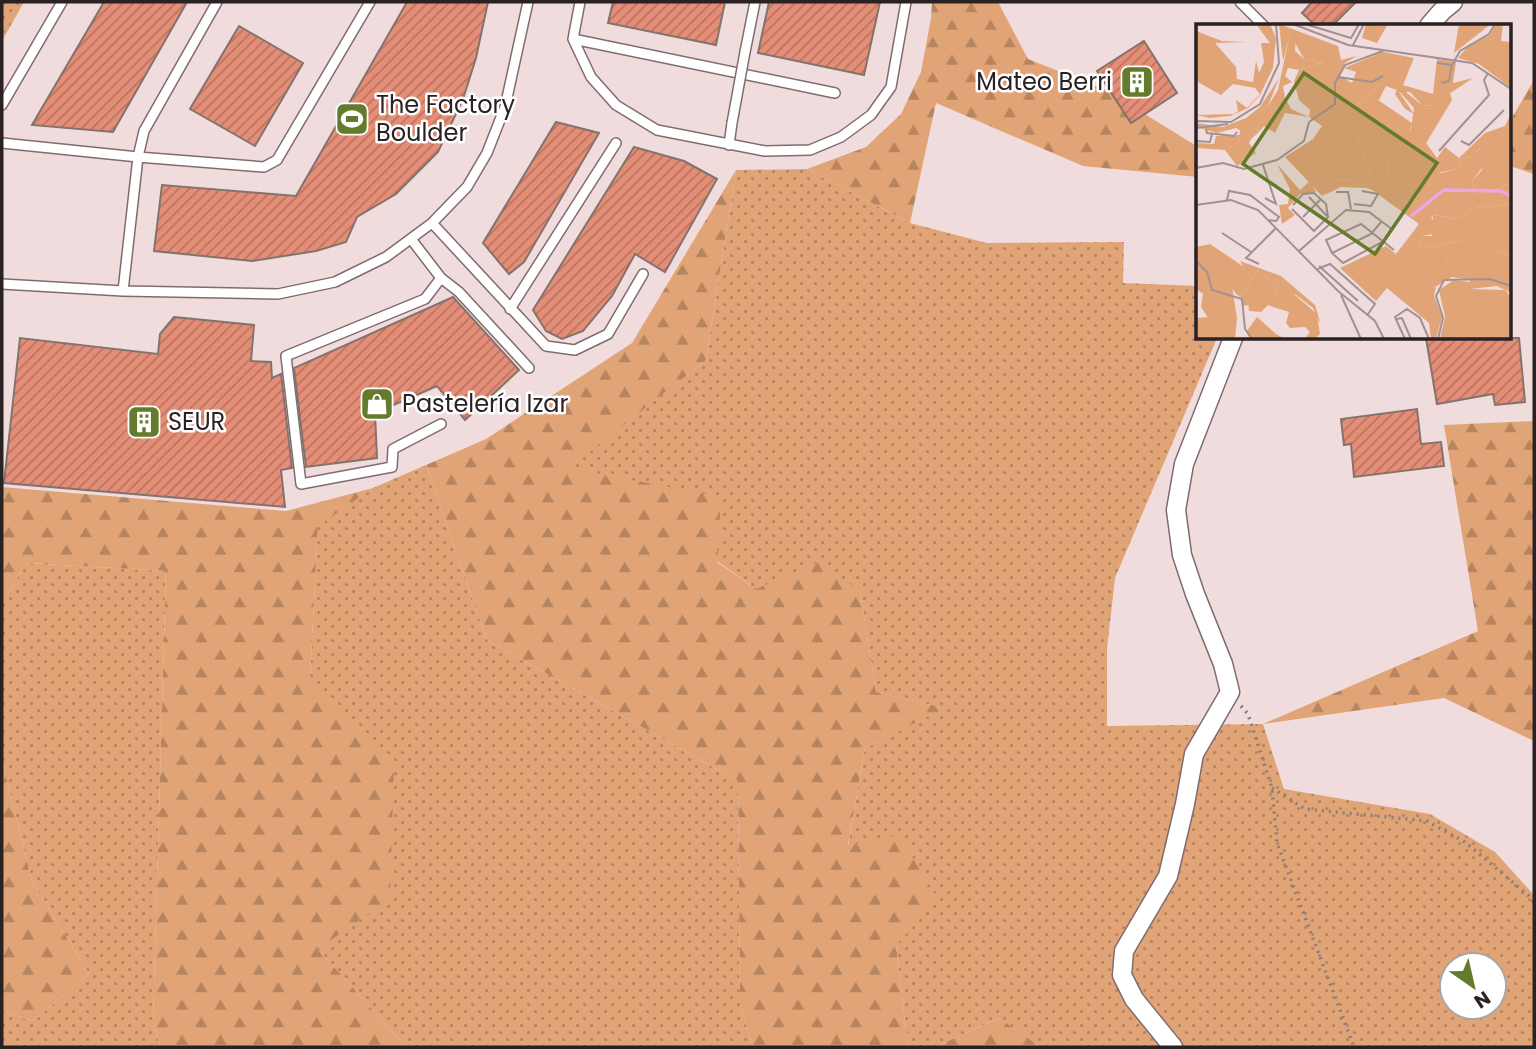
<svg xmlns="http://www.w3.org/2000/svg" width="1536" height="1049" viewBox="0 0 1536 1049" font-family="Poppins,sans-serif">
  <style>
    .grass { fill: url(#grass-dots); fill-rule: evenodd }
    .forest { fill: url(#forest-firs) }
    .building { fill: url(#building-hatch); stroke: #84726d; stroke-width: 2 }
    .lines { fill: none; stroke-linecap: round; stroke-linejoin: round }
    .service-casing { stroke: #7f6c6e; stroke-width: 12 }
    .minor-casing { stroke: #7f6c6e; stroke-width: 21 }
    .path { stroke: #8b7c7d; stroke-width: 3.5; stroke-dasharray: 2 5; stroke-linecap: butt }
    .service { stroke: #fff; stroke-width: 9 }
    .minor { stroke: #fff; stroke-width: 18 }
    .service-bridge-casing { stroke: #7f6c6e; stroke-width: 12; stroke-linecap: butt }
    .service-bridge { stroke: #fff; stroke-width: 9 }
    .labels { text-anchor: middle; stroke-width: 5; stroke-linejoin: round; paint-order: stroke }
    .poi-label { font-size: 24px; fill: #292122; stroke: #fff; text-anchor: start }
    .inset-river { fill: none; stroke: #eaa7e5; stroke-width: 3.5 }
    .inset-road { fill: none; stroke: #a19192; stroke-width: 2 }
    .view { fill: #647a2c; fill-opacity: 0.15; stroke: #647a2c; stroke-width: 3.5 }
    .inset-edge { fill: none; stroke: #292122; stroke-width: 3.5 }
  </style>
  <defs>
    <pattern id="grass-dots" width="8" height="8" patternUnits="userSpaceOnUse" patternTransform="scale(1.75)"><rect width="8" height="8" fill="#e1a476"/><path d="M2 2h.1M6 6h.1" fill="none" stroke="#b68560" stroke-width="1.8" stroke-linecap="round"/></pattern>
    <pattern id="forest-firs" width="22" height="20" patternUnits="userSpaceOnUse" patternTransform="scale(1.75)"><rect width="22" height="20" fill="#e1a476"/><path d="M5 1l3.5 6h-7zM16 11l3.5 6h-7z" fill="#b68560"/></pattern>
    <pattern id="building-hatch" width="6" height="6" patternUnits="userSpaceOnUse" patternTransform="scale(1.75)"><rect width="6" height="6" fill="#e58e77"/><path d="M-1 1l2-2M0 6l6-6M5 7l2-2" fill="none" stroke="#ba7461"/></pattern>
  </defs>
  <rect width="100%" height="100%" fill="#f1dcdd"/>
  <!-- grass -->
  <path class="grass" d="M2,2H24L2,41Z
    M807,169L910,223L987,243L1124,242L1123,283L1198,286V338H1217L1115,578L1107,649V726L1263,724L1284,789L1430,814L1495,852L1534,895V1047H1041L999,1018L935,1047H908L896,945L848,846L865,748L944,708L876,692L860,591L756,589L717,561L568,468L706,360L736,170ZM1452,965H1494V1007H1452Z
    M426,465L487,640L738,781L740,1004L753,1047H406L318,949L310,677L318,525L373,488Z
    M26,563L166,571L153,1021L160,1047H2V1011L33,1021L89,974L32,881L2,761V604Z"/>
  <!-- forest -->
  <path class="forest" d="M932,2H998L1028,59L1106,90L1198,147V177L1083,166L936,103L910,223L807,169L866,147L901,114L921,72L931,18Z
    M1534,80V174L1510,166V121Z
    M736,170L706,360L569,468L721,497L717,562L756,589L819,562L860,591L876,692L945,708L865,748L848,845L899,835L938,899L896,945L908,1047H753L740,1004L738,781L487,640L426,465L486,439L632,343Z
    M1534,421V741L1444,698L1263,724L1478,631L1444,425Z
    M2,487L286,511L373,488L318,526L310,677L394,761L390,899L318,949L406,1047H160L153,1021L166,571L26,563L2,604Z
    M2,761L32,881L89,974L33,1021L2,1011Z
    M999,1018L1041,1047H935Z"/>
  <!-- building -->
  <path class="building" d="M104,2H187L113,132L32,125Z
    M407,2H488L476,58L463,99L438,152L396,194L357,217L346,242L316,251L252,261L154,251L162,185L296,196Z
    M613,2H725L716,45L608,23Z
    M769,2H880L864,75L758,53Z
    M1312,2H1356L1332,26H1316L1302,13Z
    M239,26L303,63L255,146L190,109Z
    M1144,41L1177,93L1131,123L1097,71Z
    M556,122L599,133L524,262L509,274L483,243Z
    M634,147L684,161L717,179L665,272L635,254L612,296L583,331L562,339L546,331L533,310Z
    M453,297L519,370L465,420L437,386L375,413L377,458L306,467L294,368Z
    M174,317L254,325L251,361L271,362L272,378L281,374L292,468L281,470L285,507L4,483L20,338L158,354L160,334Z
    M1426,338H1519L1525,402L1495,405L1493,394L1437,404Z
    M1417,409L1421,444L1441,442L1444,466L1354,477L1351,444L1344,445L1341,419Z"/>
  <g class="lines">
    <defs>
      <path id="service" d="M580,2L573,39L835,93
        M1240,2L1264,26
        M573,39L591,77L616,105L657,130L765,151L810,150L841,137L871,115L891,87L906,2
        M745,52L755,2
        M2,105L62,2
        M2,143L138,157L264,167L277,160L370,2
        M729,145L732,123
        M432,223L546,346L575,350L608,334L643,274
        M411,239L441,278L459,292L529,368
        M441,278L425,299L286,356L301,484L392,467L393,449L441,424
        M2,284L123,291L278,294L335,282L386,257L432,223L467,187L487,153L505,107L528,2
        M123,291L138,157L144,131L217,2
        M510,309L616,143"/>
      <path id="minor" d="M1429,26L1442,11L1453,2
        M1173,1047L1134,999L1122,975L1124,951L1168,876L1185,804L1194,754L1230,692L1223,664L1195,594L1182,555L1176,510L1184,464L1233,338"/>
    </defs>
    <!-- service casing -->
    <use href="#service" class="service-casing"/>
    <!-- minor casing -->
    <use href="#minor" class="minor-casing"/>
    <!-- path -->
    <path class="path" d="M1241,706L1248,714L1272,788L1277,843L1354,1047
      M1272,788L1305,809L1427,821L1465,842L1529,896L1534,903"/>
    <!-- service -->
    <use href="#service" class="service"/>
    <!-- minor -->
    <use href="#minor" class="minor"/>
    <defs>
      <path id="service-bridge" d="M732,123L745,52"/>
    </defs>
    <!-- service-bridge casing -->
    <use href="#service-bridge" class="service-bridge-casing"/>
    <!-- service-bridge -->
    <use href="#service-bridge" class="service-bridge"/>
  </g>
  <!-- icons -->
  <defs>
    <symbol id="building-square" viewBox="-11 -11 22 22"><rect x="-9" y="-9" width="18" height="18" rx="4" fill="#647a2c" stroke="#fff"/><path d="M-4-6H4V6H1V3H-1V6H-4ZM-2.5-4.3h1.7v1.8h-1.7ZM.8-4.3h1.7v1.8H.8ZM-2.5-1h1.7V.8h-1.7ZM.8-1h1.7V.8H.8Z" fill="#fff"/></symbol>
    <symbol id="stadium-square" viewBox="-11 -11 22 22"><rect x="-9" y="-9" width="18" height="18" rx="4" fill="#647a2c" stroke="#fff"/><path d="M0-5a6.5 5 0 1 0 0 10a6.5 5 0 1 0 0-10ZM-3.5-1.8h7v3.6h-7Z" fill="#fff"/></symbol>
    <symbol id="shop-square" viewBox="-11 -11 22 22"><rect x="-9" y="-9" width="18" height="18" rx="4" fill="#647a2c" stroke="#fff"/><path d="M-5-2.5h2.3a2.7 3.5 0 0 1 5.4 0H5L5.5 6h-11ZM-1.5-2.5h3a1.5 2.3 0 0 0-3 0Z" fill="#fff"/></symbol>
  </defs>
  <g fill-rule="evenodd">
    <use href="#building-square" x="1118" y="63" width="38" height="38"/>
    <use href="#stadium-square" x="333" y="100" width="38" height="38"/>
    <use href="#shop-square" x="358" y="385" width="38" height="38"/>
    <use href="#building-square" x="125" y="403" width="38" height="38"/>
  </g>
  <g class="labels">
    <!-- poi labels -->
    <g class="poi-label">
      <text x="1112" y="90" text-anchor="end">Mateo Berri</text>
      <text x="376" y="113">The Factory<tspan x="376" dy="28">Boulder</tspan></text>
      <text x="402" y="412">Pastelería Izar</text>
      <text x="168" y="430">SEUR</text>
    </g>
  </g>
  <!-- overview -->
  <g transform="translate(1196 24)">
    <rect width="315" height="315" fill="#f1dcdd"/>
    <path d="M83,0L142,22L145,36L161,32L149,39L143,51L156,59L160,48L148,44L187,28L218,34L207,61L237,70L241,35L260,38L257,59L277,54L235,82L226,81L214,68H203L218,90L209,85L199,70L201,66L184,60L162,80L155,107L144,119L158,156L139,157L126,172L89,133L117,115L126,102L113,93L114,86L103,76L98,57L103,46L127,38L108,35L94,10L87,37ZM83,54L72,82L58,91V104L64,107L56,114L40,104L21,109L0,103V99L27,103L50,94L64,83ZM182,76L216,99L207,129H198L190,141L192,153L183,166H176L170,164L175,146L161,119ZM315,90V158L302,166L279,165L275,158L286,146L287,120L278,132L266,135L262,145L228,151L220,175L210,179L198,170L230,119L241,134L249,123L263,134L289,109L309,102ZM44,111L43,118L29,126L0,124V119L18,120L20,112ZM315,180V233L297,224H281L269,215L235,224L223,220L226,212H236L237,191L261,195L279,184ZM14,220L48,243L36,262L41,294L39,315H26L5,283L7,270L0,265V223ZM190,222L200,230L206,243L243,229L253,234L234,265L240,263L238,272L246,293L240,315H235L233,299L191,264L180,277L144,244ZM61,246L82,264L77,277L47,282L44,273ZM258,256L274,258V265L309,266L315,273V315H244L249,293L243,266ZM98,270L121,290L124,310L118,315H109L114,308L109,303L94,304L90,299L93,288L80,284ZM61,293L80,310L89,315H54L50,308Z" fill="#e1a476"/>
    <path d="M60,0H74L80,14L77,44L64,71L52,84L34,92L14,94L0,91L38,90L42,87L40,76L51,84L64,70L59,64L37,60L25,71L0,57V7L26,17L51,18L19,19L40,43L41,55L57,58L60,37L63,49L68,38L65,19H74ZM170,0H192L181,19L166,14ZM94,9L100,12L99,27L108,35L127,38L103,46L92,44L89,52L96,58L87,62L89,74L95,85L113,93L89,89L79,109L68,102L64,107L58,104V91L72,82L82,66ZM184,60L190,62L161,119L175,146L170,164L145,163L126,172L139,157L157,156L146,145L149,135L140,128L144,119L139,113L148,114L155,107L151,97L162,85L152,83L150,76L162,80ZM206,65L226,81L235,82L253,66L256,76L199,171L210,179L220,175L229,140L236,139L244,149L262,145L266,135L278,132L287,120L298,119L294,134L275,158L279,165L302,166L315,158V180L279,184L261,195L238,191L235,194L247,208L226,212L223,220L235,224L269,215L281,224H297L315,233V269L301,262L274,265V256L256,253L234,266L230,262L253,235L243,229L222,260L205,243L200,230L223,200L176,166L183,165L192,153L190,141L198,129H207L205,114L215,105L218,84L203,67ZM44,106L56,114L53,119L60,129L41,142L29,126L43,118ZM81,140L104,166L114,157L120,168L104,170L92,184L99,191L86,200L83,181L92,180L94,165ZM44,237L85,252L119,281L125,301L117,284L99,270L80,284L72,281L65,288L53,287L52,278L77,277L82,264L61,246L44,273L39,269L30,254L48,244ZM13,293L26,315H0V294Z" fill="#e1a476"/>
    <path d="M263,0H295L258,29Z" fill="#e1a476"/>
    <path d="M300,0H307L305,17L315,18V64L283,40L262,34L272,22L294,11Z" fill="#e1a476"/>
    <path class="inset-river" d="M215,192L248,166L305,167L315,172"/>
    <path class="inset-road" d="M97,0L152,21L276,39L315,65M109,0L155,14L163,0M157,21L168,0M241,39L256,41L264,27L293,10L299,0M142,53L176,58L187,52M245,59L253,57L256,41M0,97L35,98L64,80L83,39L80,0M0,104L32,100M10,105L11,109L38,112L41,108M0,117L14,118L16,110M265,117L273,121L308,86M243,127L293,71L288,56L292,49M67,141L80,180L69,174M0,144L27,139L48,145L81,136L108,117L113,98L139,80V59L149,41L187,27M140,168H152L155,185M31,176L33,167L54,171L83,193L80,197L72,196M158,180L175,182L182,170L166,167M0,181L35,176L62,186L142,267L179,297L188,315M97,181L107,170L118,169L130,180L132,193M96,185L118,207L132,193L113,173M107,193L125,175M186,197L175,210L136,229L147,239L188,217M26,209L55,228M103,227L150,186L173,188L197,206M136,229L130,216L165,200L198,226M0,237L11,248L16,266L46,275L49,305L56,315M63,240L50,234L80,204M123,242L162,277M121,245L134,240L179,280L172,290M145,271L165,315M200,295L206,294L215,315M209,315L199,293L211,285L224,294L233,315M242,315L247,294L240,272L248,256L294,255L315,262"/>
    <path class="view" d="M108,49L241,139L179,230L47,140Z"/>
    <rect width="315" height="315" class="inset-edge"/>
  </g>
  <!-- border -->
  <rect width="1536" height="1049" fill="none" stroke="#292122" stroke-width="7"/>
  <!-- north arrow -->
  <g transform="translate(1473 986) rotate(146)"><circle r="33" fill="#ffffff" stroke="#a9a6a7" stroke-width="2"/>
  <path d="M0-5L12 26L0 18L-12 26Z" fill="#647a2c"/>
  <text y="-10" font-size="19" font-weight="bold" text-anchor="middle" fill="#292122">N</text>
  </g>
</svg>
